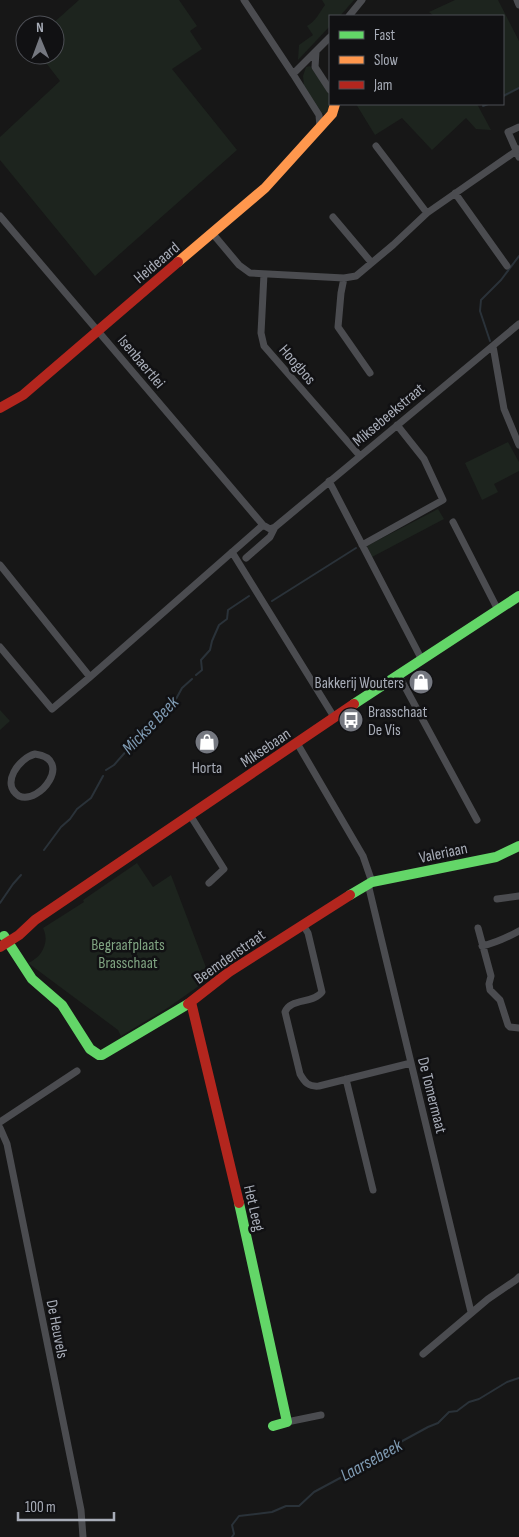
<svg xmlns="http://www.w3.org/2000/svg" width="519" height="1537" viewBox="0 0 519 1537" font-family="'Sofia Sans Condensed',sans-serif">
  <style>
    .green { fill: #1d241e }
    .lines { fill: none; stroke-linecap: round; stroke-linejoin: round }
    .stream { stroke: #2a3239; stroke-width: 2 }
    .street { stroke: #4b4c50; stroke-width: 7 }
    .fast { stroke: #63d668; stroke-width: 10 }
    .slow { stroke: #ff974d; stroke-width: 10 }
    .jam { stroke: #b3261e; stroke-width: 10 }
    .labels { text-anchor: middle; stroke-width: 5; stroke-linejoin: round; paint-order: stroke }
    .street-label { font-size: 16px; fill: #a8adb8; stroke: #111113 }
    .poi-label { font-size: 16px; fill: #a8adb8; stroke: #111113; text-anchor: end }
    .park-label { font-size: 16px; fill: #7fa381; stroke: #111113 }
    .water-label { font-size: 18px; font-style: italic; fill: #7f9bb3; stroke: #111113 }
  </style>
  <rect width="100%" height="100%" fill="#171717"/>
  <!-- green -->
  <path class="green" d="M79,0H179L197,26L190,31L202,49L172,69L237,150L95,276L0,160V137L60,81L40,55H55V25H51Z
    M322,0H354L340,16H330V26L298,60L299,45L313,35L307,26C316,21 319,13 325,5Z
    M455,0H498L519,41V89L503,98V16H434L429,12Z
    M310,66L330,95V104L327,115L322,113L304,86L303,76L306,67Z
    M356,104H477L491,130L476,129L466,118L432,150L402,118L375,135Z
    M508,442L519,462V471L494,484L498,492L482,500L465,463Z
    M438,509L444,519L372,557L367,546Z
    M0,710L10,721L0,730Z
    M137,863L153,887L171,875L210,978L169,1007L121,1036L118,1030L28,963C42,957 50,942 43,928L84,902L83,900Z"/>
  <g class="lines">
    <!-- stream -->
    <path class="stream" d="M503,96L519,88
      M483,106L488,104
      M490,341L480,311L481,300L501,280L519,256
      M272,601L356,548
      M196,675L202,670L201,660L210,650L212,641L219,625L227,619L228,610L249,596
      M106,770L114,765L143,732L170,710L182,688L192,679
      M44,850L61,827L70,819L77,809L91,798L103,776
      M0,903L13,884L21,875
      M232,1537L234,1534L232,1525L239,1516L272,1512L286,1506H299L314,1492L368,1463L395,1445L428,1427L438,1423L449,1412L457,1411L469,1402L479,1399L507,1382L519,1378"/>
    <!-- street -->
    <path class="street" d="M244,0L293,74
      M517,0L519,5
      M349,16L362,0
      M316,52L315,67L330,90
      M320,127L319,115L293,74L330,37
      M519,127L508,132L519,157
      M376,146L427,213
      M455,193L507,266
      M0,216L263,525L270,529L275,527
      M333,217L371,262
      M213,234L239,265L250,273L344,278L356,276L393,245L427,213L519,149
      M264,274L261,333L264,346L360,456
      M344,278L341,293L338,327L370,373
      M493,346L504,409L519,445
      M329,481L422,660
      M453,522L498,610
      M362,545L443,500L424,459L397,425
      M232,552L334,717
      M246,558L270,537L275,527L519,324
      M0,565L90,677
      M0,647L52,709L90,677L263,525
      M398,674L477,820
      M297,743L363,856L372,882
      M35,754C74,759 40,805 19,796C0,784 19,758 35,754Z
      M190,815L224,869L209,883
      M368,884L471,1312
      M497,899L519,896
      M303,925L308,933L322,992C313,1004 290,998 285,1012L300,1074C305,1083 309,1087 319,1086L411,1063
      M478,928L491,976L489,984L490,990L500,1000L508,1025L510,1027L519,1028
      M482,946C495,943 508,937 519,931
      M346,1079L373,1190
      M0,1122L77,1071
      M0,1128L7,1144L81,1510L83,1537
      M423,1354L488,1299L516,1280L519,1277
      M287,1422L321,1415"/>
    <!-- fast -->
    <path class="fast" d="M354,704L519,596
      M350,895L372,882L496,857L519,846
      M4,936L32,979L62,1005L90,1049L99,1055H102L188,1004
      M239,1203L287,1422L273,1426"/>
    <!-- slow -->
    <path class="slow" d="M178,262L265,188L332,114L335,104"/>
    <!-- jam -->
    <path class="jam" d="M0,408L23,395L178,262
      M0,947L19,935L35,920L354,704
      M191,1002L239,1203
      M188,1004L229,972L350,895"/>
  </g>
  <!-- icons -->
  <defs>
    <symbol id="shop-disc" viewBox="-11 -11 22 22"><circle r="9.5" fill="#757880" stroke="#111113"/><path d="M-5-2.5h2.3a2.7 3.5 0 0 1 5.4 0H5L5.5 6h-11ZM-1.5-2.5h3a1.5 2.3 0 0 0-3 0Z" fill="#fff"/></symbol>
    <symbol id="bus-disc" viewBox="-11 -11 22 22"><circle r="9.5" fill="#757880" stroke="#111113"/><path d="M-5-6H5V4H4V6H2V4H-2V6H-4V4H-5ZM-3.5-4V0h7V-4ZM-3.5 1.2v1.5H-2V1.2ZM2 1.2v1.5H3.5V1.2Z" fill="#fff"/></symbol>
  </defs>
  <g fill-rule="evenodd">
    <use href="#shop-disc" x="407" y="668" width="28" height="28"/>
    <use href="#bus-disc" x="337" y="706" width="28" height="28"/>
    <use href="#shop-disc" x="193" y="728" width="28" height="28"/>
  </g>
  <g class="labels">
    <!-- street labels -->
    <g class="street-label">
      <text transform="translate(156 262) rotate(-40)" y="6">Heideaard</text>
      <text transform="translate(142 361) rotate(50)" y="6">Isenbaertlei</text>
      <text transform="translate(298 364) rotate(49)" y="6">Hoogbos</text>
      <text transform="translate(388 414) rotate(-40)" y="6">Miksebeekstraat</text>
      <text transform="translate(265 747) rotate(-34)" y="6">Miksebaan</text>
      <text transform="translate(443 852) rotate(-12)" y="6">Valeriaan</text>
      <text transform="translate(229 956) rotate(-35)" y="6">Beemdenstraat</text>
      <text transform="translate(433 1095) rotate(76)" y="6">De Tomermaat</text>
      <text transform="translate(255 1208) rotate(77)" y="6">Het Leeg</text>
      <text transform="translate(58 1329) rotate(79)" y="6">De Heuvels</text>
    </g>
    <!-- poi labels -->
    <g class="poi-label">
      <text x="404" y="688">Bakkerij Wouters</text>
      <text x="368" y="717" text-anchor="start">Brasschaat<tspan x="368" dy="18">De Vis</tspan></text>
      <text x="207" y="773" text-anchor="middle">Horta</text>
    </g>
    <!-- park labels -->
    <g class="park-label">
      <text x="128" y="950">Begraafplaats<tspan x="128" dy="18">Brasschaat</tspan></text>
    </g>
    <!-- water labels -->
    <g class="water-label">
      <text transform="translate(150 725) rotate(-46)" y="6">Mickse Beek</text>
      <text transform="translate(371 1460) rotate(-29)" y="6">Laarsebeek</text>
    </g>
  </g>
  <!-- legend -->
  <rect x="329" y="15" width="175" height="90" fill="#111113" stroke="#4d4f55"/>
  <rect x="339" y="31" width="25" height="8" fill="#63d668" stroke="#4d4f55"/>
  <text x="374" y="40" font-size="15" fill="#a8adb8">Fast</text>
  <rect x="339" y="56" width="25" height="8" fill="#ff974d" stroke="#4d4f55"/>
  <text x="374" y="65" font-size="15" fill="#a8adb8">Slow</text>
  <rect x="339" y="81" width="25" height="8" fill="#b3261e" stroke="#4d4f55"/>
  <text x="374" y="90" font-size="15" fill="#a8adb8">Jam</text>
  <!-- north arrow -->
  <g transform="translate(40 40) rotate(359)"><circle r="24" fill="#111113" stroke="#4d4f55"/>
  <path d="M0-4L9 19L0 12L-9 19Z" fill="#757880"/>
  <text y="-8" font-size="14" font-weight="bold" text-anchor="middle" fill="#a8adb8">N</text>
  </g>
  <!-- scale -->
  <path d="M18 1512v8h96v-8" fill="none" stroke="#a8adb8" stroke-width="2.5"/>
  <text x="25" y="1512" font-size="15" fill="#a8adb8" stroke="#111113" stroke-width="4" paint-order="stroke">100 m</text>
</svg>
